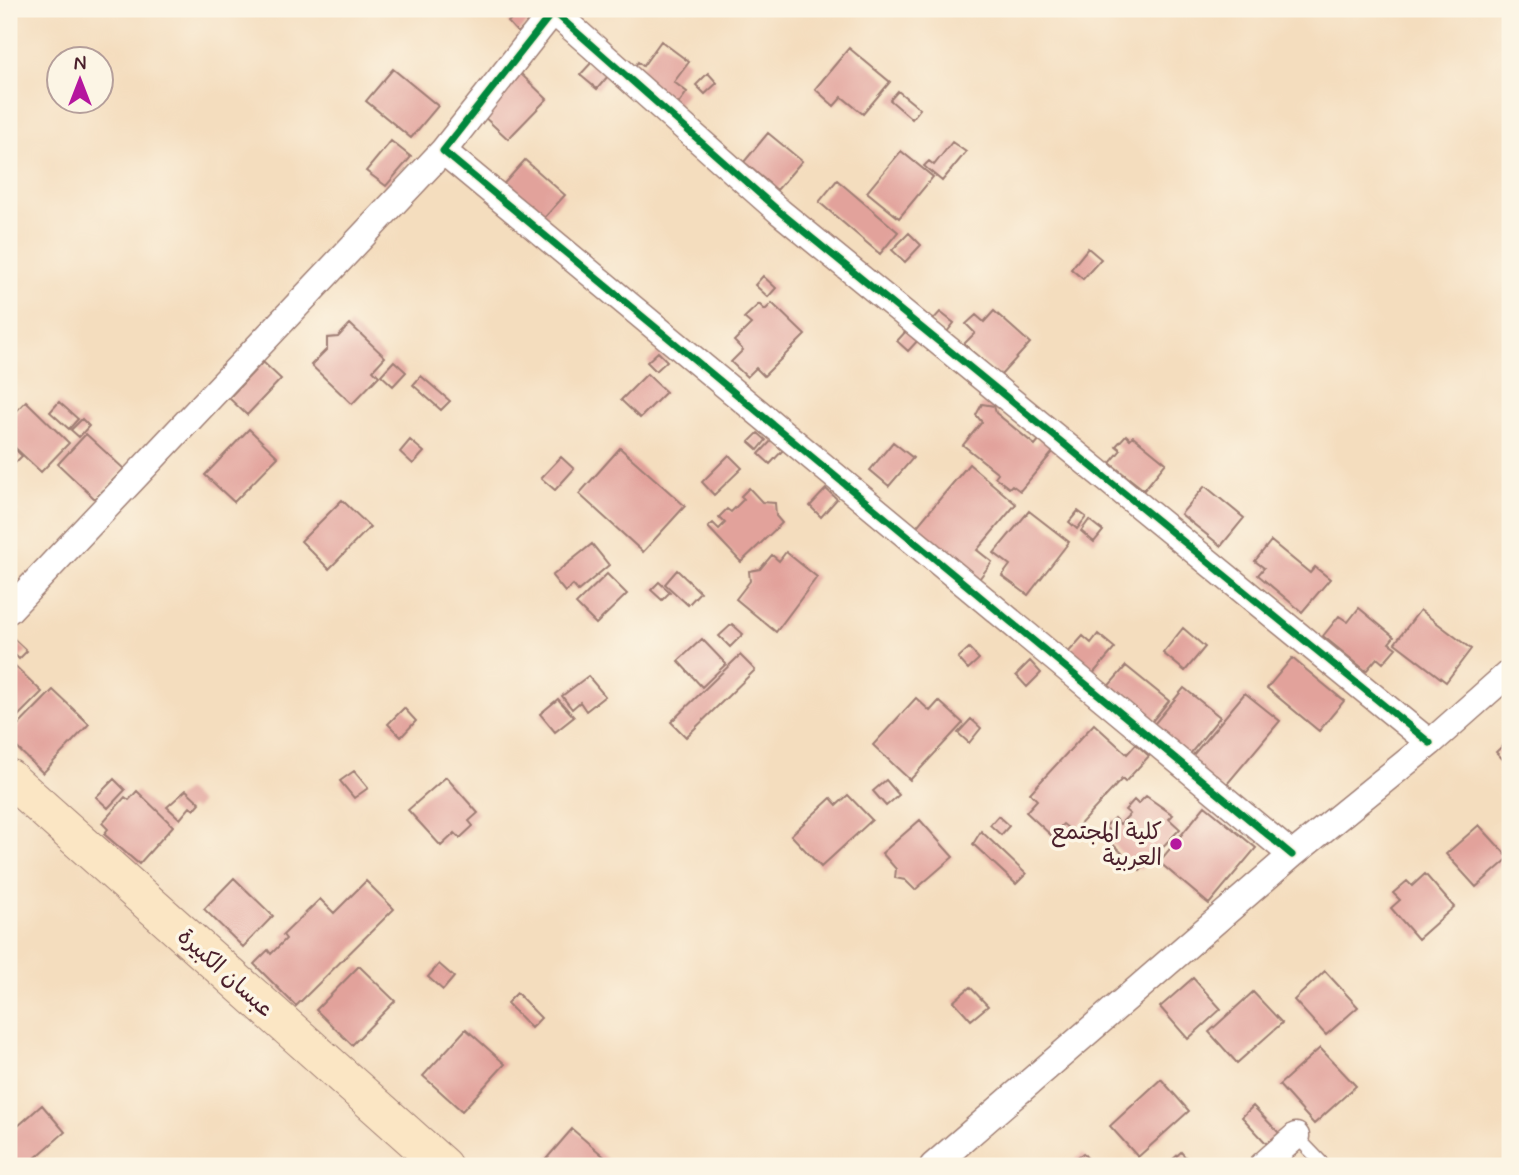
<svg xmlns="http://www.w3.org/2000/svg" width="1519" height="1175" viewBox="0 0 1519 1175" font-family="Mynerve,'Playpen Sans Arabic',sans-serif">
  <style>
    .building { fill: #e2a29b }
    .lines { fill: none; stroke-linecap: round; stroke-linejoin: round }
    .service-casing { stroke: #9f7e74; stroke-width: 15 }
    .minor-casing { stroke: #9f7e74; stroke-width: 29 }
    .secondary-casing { stroke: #9f7e74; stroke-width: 39 }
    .service { stroke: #fff; stroke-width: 12 }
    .minor { stroke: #fff; stroke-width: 26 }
    .secondary { stroke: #fbe6c4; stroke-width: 37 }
    .cycleway-casing { stroke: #fcf5e5; stroke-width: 11 }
    .cycleway { stroke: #00873e; stroke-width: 7 }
    .poi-dot { fill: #b5179e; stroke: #fcf5e5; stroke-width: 2.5 }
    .labels { text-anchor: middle; stroke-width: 7; stroke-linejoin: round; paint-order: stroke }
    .poi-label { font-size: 23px; fill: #4a1f2b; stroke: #fcf5e5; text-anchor: end }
    .street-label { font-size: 23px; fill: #4a1f2b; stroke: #fcf5e5 }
  </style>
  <rect width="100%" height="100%" fill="#fcf5e5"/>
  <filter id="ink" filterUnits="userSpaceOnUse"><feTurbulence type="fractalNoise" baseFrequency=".0143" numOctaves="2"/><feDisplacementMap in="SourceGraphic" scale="14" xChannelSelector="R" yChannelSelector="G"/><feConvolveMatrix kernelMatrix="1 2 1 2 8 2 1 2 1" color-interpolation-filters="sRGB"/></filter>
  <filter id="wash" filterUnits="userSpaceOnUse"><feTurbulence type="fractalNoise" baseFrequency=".00686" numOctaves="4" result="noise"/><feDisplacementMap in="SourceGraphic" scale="28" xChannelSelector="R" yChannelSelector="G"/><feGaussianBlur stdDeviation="1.57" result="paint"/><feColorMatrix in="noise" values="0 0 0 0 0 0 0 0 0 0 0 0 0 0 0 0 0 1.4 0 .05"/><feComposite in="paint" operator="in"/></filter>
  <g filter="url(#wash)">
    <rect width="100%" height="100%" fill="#f4ddbe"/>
    <g id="blocks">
      <!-- building -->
      <path class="building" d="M521,9H527L535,16L518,33L508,22Z
        M661,41L689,62L674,82L687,92L676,107L630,73L638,62L643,66Z
        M849,48L890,82L863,114L842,97L834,106L815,89Z
        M592,62L608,76L597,89L580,75Z
        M393,69L438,106L411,138L366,101Z
        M520,73L547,99L508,139L481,114Z
        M708,73L717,83L705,94L696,85Z
        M898,91L920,109L912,119L890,100Z
        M768,133L802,161L777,190L744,162Z
        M391,141L411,157L386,186L366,171Z
        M952,142L966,152L942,181L924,166L929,161L934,165Z
        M901,151L933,177L899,218L867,192Z
        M525,160L565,195L537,226L500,188Z
        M837,180L898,232L880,254L819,202Z
        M909,233L921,245L905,262L892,250Z
        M1088,248L1101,259L1083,279L1071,269Z
        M763,276L776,288L768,297L755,285Z
        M772,303L805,335L764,376L756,368L747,377L731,362L743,350L734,341L751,324L744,318L759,304L765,310Z
        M994,311L1030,343L1000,376L964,344L975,333L966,324L976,315L984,322Z
        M940,312L954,323L946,333L932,321Z
        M350,324L385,357L373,370L379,376L352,404L311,365L327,349V338L338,337Z
        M908,329L919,339L908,351L897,341Z
        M658,352L667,361L656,371L647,362Z
        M394,361L406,372L393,386L381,375Z
        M263,362L281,379L247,415L229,398Z
        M647,374L666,392L640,418L621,400Z
        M421,376L450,401L441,410L413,385Z
        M26,401L69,443L41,472L9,442V419Z
        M59,402L78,419L69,429L50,412Z
        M982,404L994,406L996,413L1035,445L1044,434L1058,446L1020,491L1012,485L1009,488L995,477L998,473L963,445L982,422L976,415Z
        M82,419L89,426L79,437L71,430Z
        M249,429L278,457L234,502L205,475Z
        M758,433L766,440L758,450L749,442Z
        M86,434L124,469L95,499L58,464Z
        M1126,435L1130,439L1133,436L1166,463L1144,490L1110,463L1121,450L1116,446Z
        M410,440L424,452L413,464L400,452Z
        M772,440L783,450L770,464L759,454Z
        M893,442L913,458L889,486L870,470Z
        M9,443L22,456L9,469Z
        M620,448L685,506L643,552L579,494Z
        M729,455L742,468L714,495L702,482Z
        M561,457L574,469L555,490L541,478Z
        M969,464L1016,504L977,550L992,562L979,579L913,531Z
        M1205,486L1244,518L1221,546L1181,514Z
        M749,488L762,502L775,503L776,516L782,523L741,562L708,527L713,523L719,529L725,523L719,517L727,509L731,512L744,499L741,496Z
        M826,489L837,499L821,517L810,506Z
        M342,500L370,527L329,569L301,541Z
        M1029,511L1069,542L1028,595L1002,576L1010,565L994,553Z
        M1078,511L1086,517L1077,529L1069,522Z
        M1089,520L1103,531L1094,542L1081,531Z
        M1271,541L1310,573L1315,567L1330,579L1302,612L1258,575L1264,568L1255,561Z
        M592,544L609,565L578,591L573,585L565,592L552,576Z
        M786,552L817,577L776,632L736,599L750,581L749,571L760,569L772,555L779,561Z
        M677,570L700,592L688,605L665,584Z
        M607,574L627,594L596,624L576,604Z
        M659,582L670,592L662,600L651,590Z
        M1359,608L1394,637L1389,643L1396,648L1383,663L1377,658L1366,671L1323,636L1339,616L1348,622Z
        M1420,610L1471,649L1446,682L1395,643Z
        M732,624L743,634L730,647L719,636Z
        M1183,628L1205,647L1185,671L1163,653Z
        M1098,634L1115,648L1091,676L1066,655L1083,636L1091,643Z
        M12,637L27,651L19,659L9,649Z
        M702,639L726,664L702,687L678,661Z
        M969,648L979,659L968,669L958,658Z
        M740,655L755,670L686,737L671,722Z
        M1292,658L1344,701L1319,731L1267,688Z
        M9,660L42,692L9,725Z
        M1030,661L1041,673L1027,687L1016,675Z
        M1126,666L1169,701L1148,726L1105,690Z
        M588,676L605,696L586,711L580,702L572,709L562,696Z
        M1184,688L1220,717L1186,759L1150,729Z
        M53,690L89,724L43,773L9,740V735Z
        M1245,693L1280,721L1222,790L1188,761Z
        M916,698L930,711L939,701L963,723L910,780L873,745Z
        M558,699L574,717L555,732L540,714Z
        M404,708L416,721L401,737L388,724Z
        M971,719L981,728L969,743L958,733Z
        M1094,724L1127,754L1136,744L1149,756L1125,782L1122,779L1073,832L1063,824L1052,836L1026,812L1037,800L1030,793Z
        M1508,741L1510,743V767L1496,752Z
        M354,771L368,788L354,798L340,781Z
        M446,777L478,813L469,821L473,826L460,838L455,833L441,846L408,810Z
        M114,779L125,790L108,808L96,797Z
        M886,780L899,795L886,806L873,791Z
        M186,790L200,803L194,810L190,807L180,819L167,807Z
        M137,791L173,826L139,864L104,834L108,829L102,823L125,797L129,800Z
        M848,795L872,820L821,867L791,835L831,798L837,805Z
        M1146,796L1173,815L1169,819L1180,829L1140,870L1106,838L1111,832L1105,827L1114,818L1120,824L1130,814L1125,810L1134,800L1138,804Z
        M1205,806L1256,848L1209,904L1159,862Z
        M998,816L1009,826L1001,835L990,825Z
        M920,820L953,857L915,890L905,880L895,878L896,869L882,853Z
        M1479,825L1509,858L1476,887L1446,854Z
        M981,831L1026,874L1016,884L973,844Z
        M1425,874L1454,907L1418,939L1391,908L1400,900L1393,893L1407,881L1412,886Z
        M234,878L273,916L243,947L204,909Z
        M366,881L394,909L296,1006L254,964L268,950L271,954L286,939L283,935L320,899L334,913Z
        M439,964L454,977L443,990L428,977Z
        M359,966L395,1001L352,1045L316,1010Z
        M1325,971L1358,1007L1326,1035L1294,1000Z
        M1193,978L1221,1009L1188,1039L1160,1007Z
        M970,987L988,1006L971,1020L954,1001Z
        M1253,992L1282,1023L1237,1063L1209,1032Z
        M517,993L541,1018L531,1028L507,1003Z
        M466,1029L505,1064L462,1111L423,1076Z
        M1320,1048L1356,1086L1314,1124L1279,1085Z
        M1161,1079L1189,1111L1138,1157L1110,1126Z
        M42,1105L65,1132L26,1166H9V1134Z
        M1253,1106L1279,1133L1267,1144L1242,1117Z
        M572,1129L615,1166H540Z
        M1181,1152L1192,1165L1191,1166H1171L1169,1163Z
        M1083,1153L1094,1166H1066Z"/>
    </g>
  </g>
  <g filter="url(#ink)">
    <use href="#blocks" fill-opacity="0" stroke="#9f7e74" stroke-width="2"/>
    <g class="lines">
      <defs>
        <path id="service" d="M1296,1136L1325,1166"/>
        <path id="minor" d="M555,9L443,151L1292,855
          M553,11L780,212L1430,743
          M9,610L443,151
          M933,1166L1292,855L1430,743L1510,672
          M1262,1166L1296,1136"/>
        <path id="secondary" d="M9,778L443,1166"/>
      </defs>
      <!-- service casing -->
      <use href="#service" class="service-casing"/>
      <!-- minor casing -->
      <use href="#minor" class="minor-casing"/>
      <!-- secondary casing -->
      <use href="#secondary" class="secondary-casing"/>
      <!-- service -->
      <use href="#service" class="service"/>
      <!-- minor -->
      <use href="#minor" class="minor"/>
      <!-- secondary -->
      <use href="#secondary" class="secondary"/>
      <defs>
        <path id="cycleway" d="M555,9L443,151L1292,855
          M553,11L780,212L1430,743"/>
      </defs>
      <!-- cycleway casing -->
      <use href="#cycleway" class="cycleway-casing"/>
      <!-- cycleway -->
      <use href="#cycleway" class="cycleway"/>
    </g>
  </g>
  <!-- markers -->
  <circle class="poi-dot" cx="1176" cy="844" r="7"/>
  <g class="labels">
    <!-- poi labels -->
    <g class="poi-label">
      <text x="1162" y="839">كلية المجتمع<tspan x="1162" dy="26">العربية</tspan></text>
    </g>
    <!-- street labels -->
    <g class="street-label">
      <text transform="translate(226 972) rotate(42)" y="8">عبسان الكبيرة</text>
    </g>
  </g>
  <!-- margin -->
  <rect width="1519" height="1175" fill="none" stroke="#fcf5e5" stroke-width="35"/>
  <!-- north arrow -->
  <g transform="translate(80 80)"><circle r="33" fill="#fcf5e5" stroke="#b59f9b" stroke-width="2"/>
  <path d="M0-5L12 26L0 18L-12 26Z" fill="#b5179e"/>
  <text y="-10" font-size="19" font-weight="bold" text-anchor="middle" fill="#4a1f2b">N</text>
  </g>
</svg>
